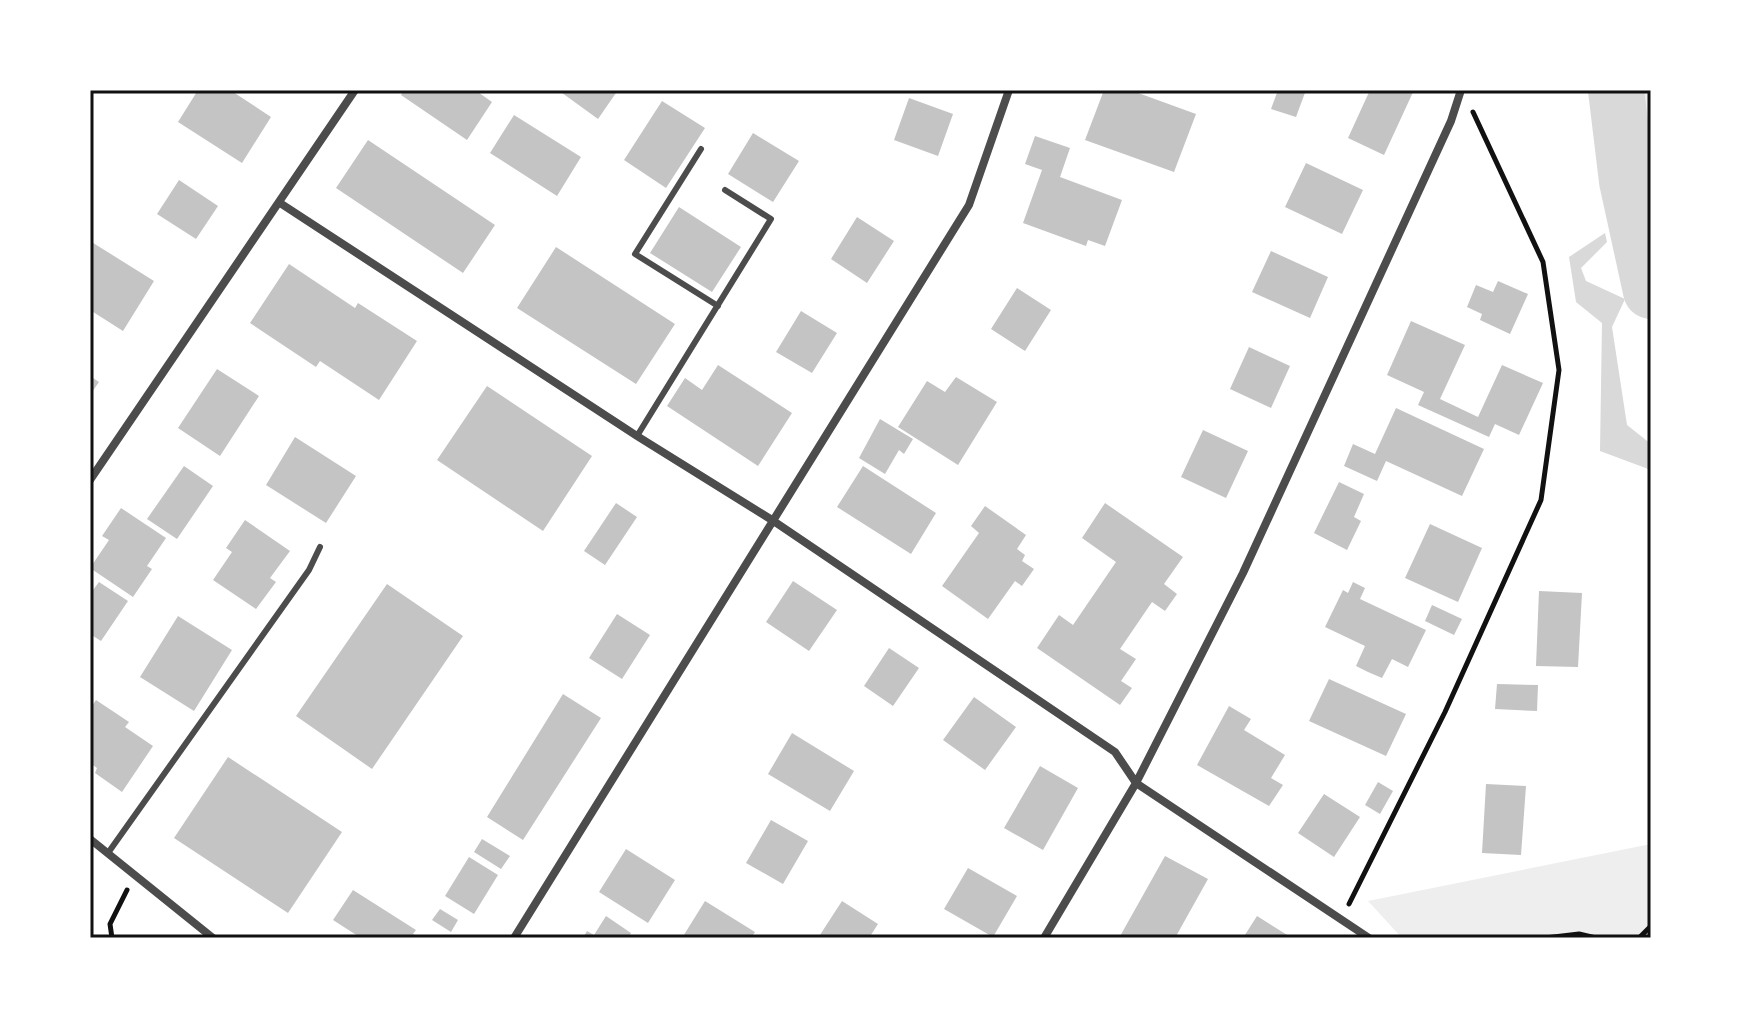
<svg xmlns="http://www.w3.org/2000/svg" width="1741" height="1028" viewBox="0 0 1741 1028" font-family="Poppins,sans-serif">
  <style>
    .green { fill: #eee }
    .water { fill: #d9d9d9 }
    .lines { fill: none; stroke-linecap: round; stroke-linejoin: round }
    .river { stroke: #d9d9d9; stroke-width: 56 }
    .building { fill: #c4c4c4 }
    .path { stroke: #111; stroke-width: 5 }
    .service { stroke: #4c4c4c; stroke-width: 6 }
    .minor { stroke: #4c4c4c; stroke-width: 8 }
    .neatline { fill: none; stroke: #111; stroke-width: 3 }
  </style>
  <rect width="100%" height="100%" fill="#fff"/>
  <!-- green -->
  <path class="green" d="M1611,90H1651V307L1638,252Z
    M1651,844V938H1402L1368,901Z"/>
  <!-- water -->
  <path class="water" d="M1605,233L1607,242L1581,268L1586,281L1625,299L1612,327L1627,425L1651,444V470L1600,451L1602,323L1576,302L1569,257Z"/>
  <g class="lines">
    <!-- river -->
    <path class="river" d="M1616,90L1627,181L1651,291"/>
  </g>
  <!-- building -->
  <path class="building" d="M198,90H230L271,117L242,163L178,122Z
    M404,90H475L492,102L467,140L401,95Z
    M558,90H618L598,119Z
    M1104,90H1130L1196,114L1174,172L1085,140Z
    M1278,90H1306L1296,117L1271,109Z
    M1370,90H1414L1384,155L1348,138Z
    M909,98L953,114L938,156L894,140Z
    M662,101L705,128L666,188L624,160Z
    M514,115L581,157L557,196L490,153Z
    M753,133L799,161L773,202L728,174Z
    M1035,136L1070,148L1060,177L1122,200L1105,246L1088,240L1086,246L1023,223L1042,170L1025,164Z
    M368,140L495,225L463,273L336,188Z
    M1306,163L1363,190L1342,234L1285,207Z
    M179,180L218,206L196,239L157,214Z
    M679,207L741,247L712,292L650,253Z
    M857,217L894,241L867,283L831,259Z
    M90,241L154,281L123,331L90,310Z
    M556,247L675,324L636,384L517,308Z
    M1271,251L1328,277L1310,318L1252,292Z
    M289,264L355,308L358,303L417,341L379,400L320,361L316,367L250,323Z
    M1498,281L1528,294L1510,334L1480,320L1482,314L1467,307L1476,285L1493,292Z
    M1017,288L1051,310L1025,351L991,329Z
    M801,311L837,333L812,373L776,352Z
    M1411,321L1465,345L1440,399L1478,417L1502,365L1543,383L1519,435L1495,424L1489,437L1418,405L1424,392L1387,375Z
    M1249,347L1290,366L1271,408L1230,389Z
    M718,365L792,413L758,466L667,406L685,378L702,390Z
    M217,369L259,396L220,456L178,428Z
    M90,376L99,382L90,395Z
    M956,377L997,402L958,465L898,427L927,381L945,392Z
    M487,386L592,456L543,531L437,460Z
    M1396,408L1484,449L1462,496L1386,461L1377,481L1344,466L1353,444L1375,454Z
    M880,419L913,439L904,454L899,450L885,474L859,458Z
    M1203,430L1248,451L1226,498L1181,477Z
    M295,437L356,476L326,523L266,485Z
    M184,466L213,486L177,539L147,519Z
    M863,466L936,513L911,554L837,507Z
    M1339,482L1364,494L1354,517L1361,521L1347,550L1314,533Z
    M616,503L637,517L605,565L584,551Z
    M1105,503L1183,557L1164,584L1177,594L1165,611L1152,602L1120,649L1136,659L1121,681L1132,688L1120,705L1037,648L1059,615L1073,625L1116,562L1082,538Z
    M985,506L1026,535L1017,549L1025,555L1022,561L1034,569L1022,586L1015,581L988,619L942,586L979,533L971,526Z
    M121,508L166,538L147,566L152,569L133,597L90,568L109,540L102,536Z
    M245,520L290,551L270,578L276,582L256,609L213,580L232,552L226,548Z
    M1430,524L1482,548L1458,602L1405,578Z
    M793,581L837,610L809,651L766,622Z
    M99,582L128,601L101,641L90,634V594Z
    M1353,582L1365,588L1360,599L1426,630L1408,667L1392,659L1382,678L1368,672L1356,666L1365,646L1325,627L1343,590L1348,593Z
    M387,584L463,636L372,769L296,716Z
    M1539,591L1582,593L1578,667L1536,666Z
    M1432,605L1462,619L1454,635L1425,621Z
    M617,614L650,635L622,679L589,658Z
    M178,616L232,650L194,711L140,677Z
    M889,648L919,668L893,706L864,686Z
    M1329,679L1406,714L1386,756L1309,721Z
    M1497,684L1538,685L1537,711L1495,709Z
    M563,694L601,718L523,840L487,817Z
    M974,697L1016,727L985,770L943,740Z
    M96,700L129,722L125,727L153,746L122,792L95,773L97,768L90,763V709Z
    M1229,706L1251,719L1244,730L1285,755L1271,778L1283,785L1269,806L1197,765Z
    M792,733L854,771L830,811L768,774Z
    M228,757L342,832L288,913L174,838Z
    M1040,766L1078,788L1043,850L1004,828Z
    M1378,782L1393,791L1380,814L1365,805Z
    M1486,784L1526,786L1521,855L1482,853Z
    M1324,794L1360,817L1334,857L1298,833Z
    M771,820L808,841L783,884L746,863Z
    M482,839L510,856L501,869L474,852Z
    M626,849L675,880L648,923L599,892Z
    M1165,856L1208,879L1175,938H1119Z
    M469,857L498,875L474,914L445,896Z
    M968,868L1017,896L993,937L944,909Z
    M353,890L416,930L413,934L420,938H361L333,920Z
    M705,901L755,932L751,938H682Z
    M842,901L878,924L869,938H818Z
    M440,909L458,920L451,932L432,920Z
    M606,916L631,933L628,938H583L587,931L594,935Z
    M1257,916L1292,938H1243Z"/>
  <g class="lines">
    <!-- path -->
    <path class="path" d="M1349,904L1445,712L1541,500L1559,370L1543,262L1473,112
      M112,938L110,924L127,890
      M1545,938L1579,934L1596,938
      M1639,938L1651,926"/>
    <!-- service -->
    <path class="service" d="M701,149L635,254L718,306
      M637,436L771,219L725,190
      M108,853L309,570L320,547"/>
    <!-- minor -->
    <path class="minor" d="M280,203L637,436L772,520L1115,752L1136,783L1369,938
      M90,480L355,90
      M90,839L213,938
      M514,938L969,205L1009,90
      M1044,938L1136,783L1243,573L1451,121L1461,90"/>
  </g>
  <!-- border -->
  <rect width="1741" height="1028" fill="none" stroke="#ffffff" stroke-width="184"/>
  <rect x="92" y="92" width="1557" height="844" class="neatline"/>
</svg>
